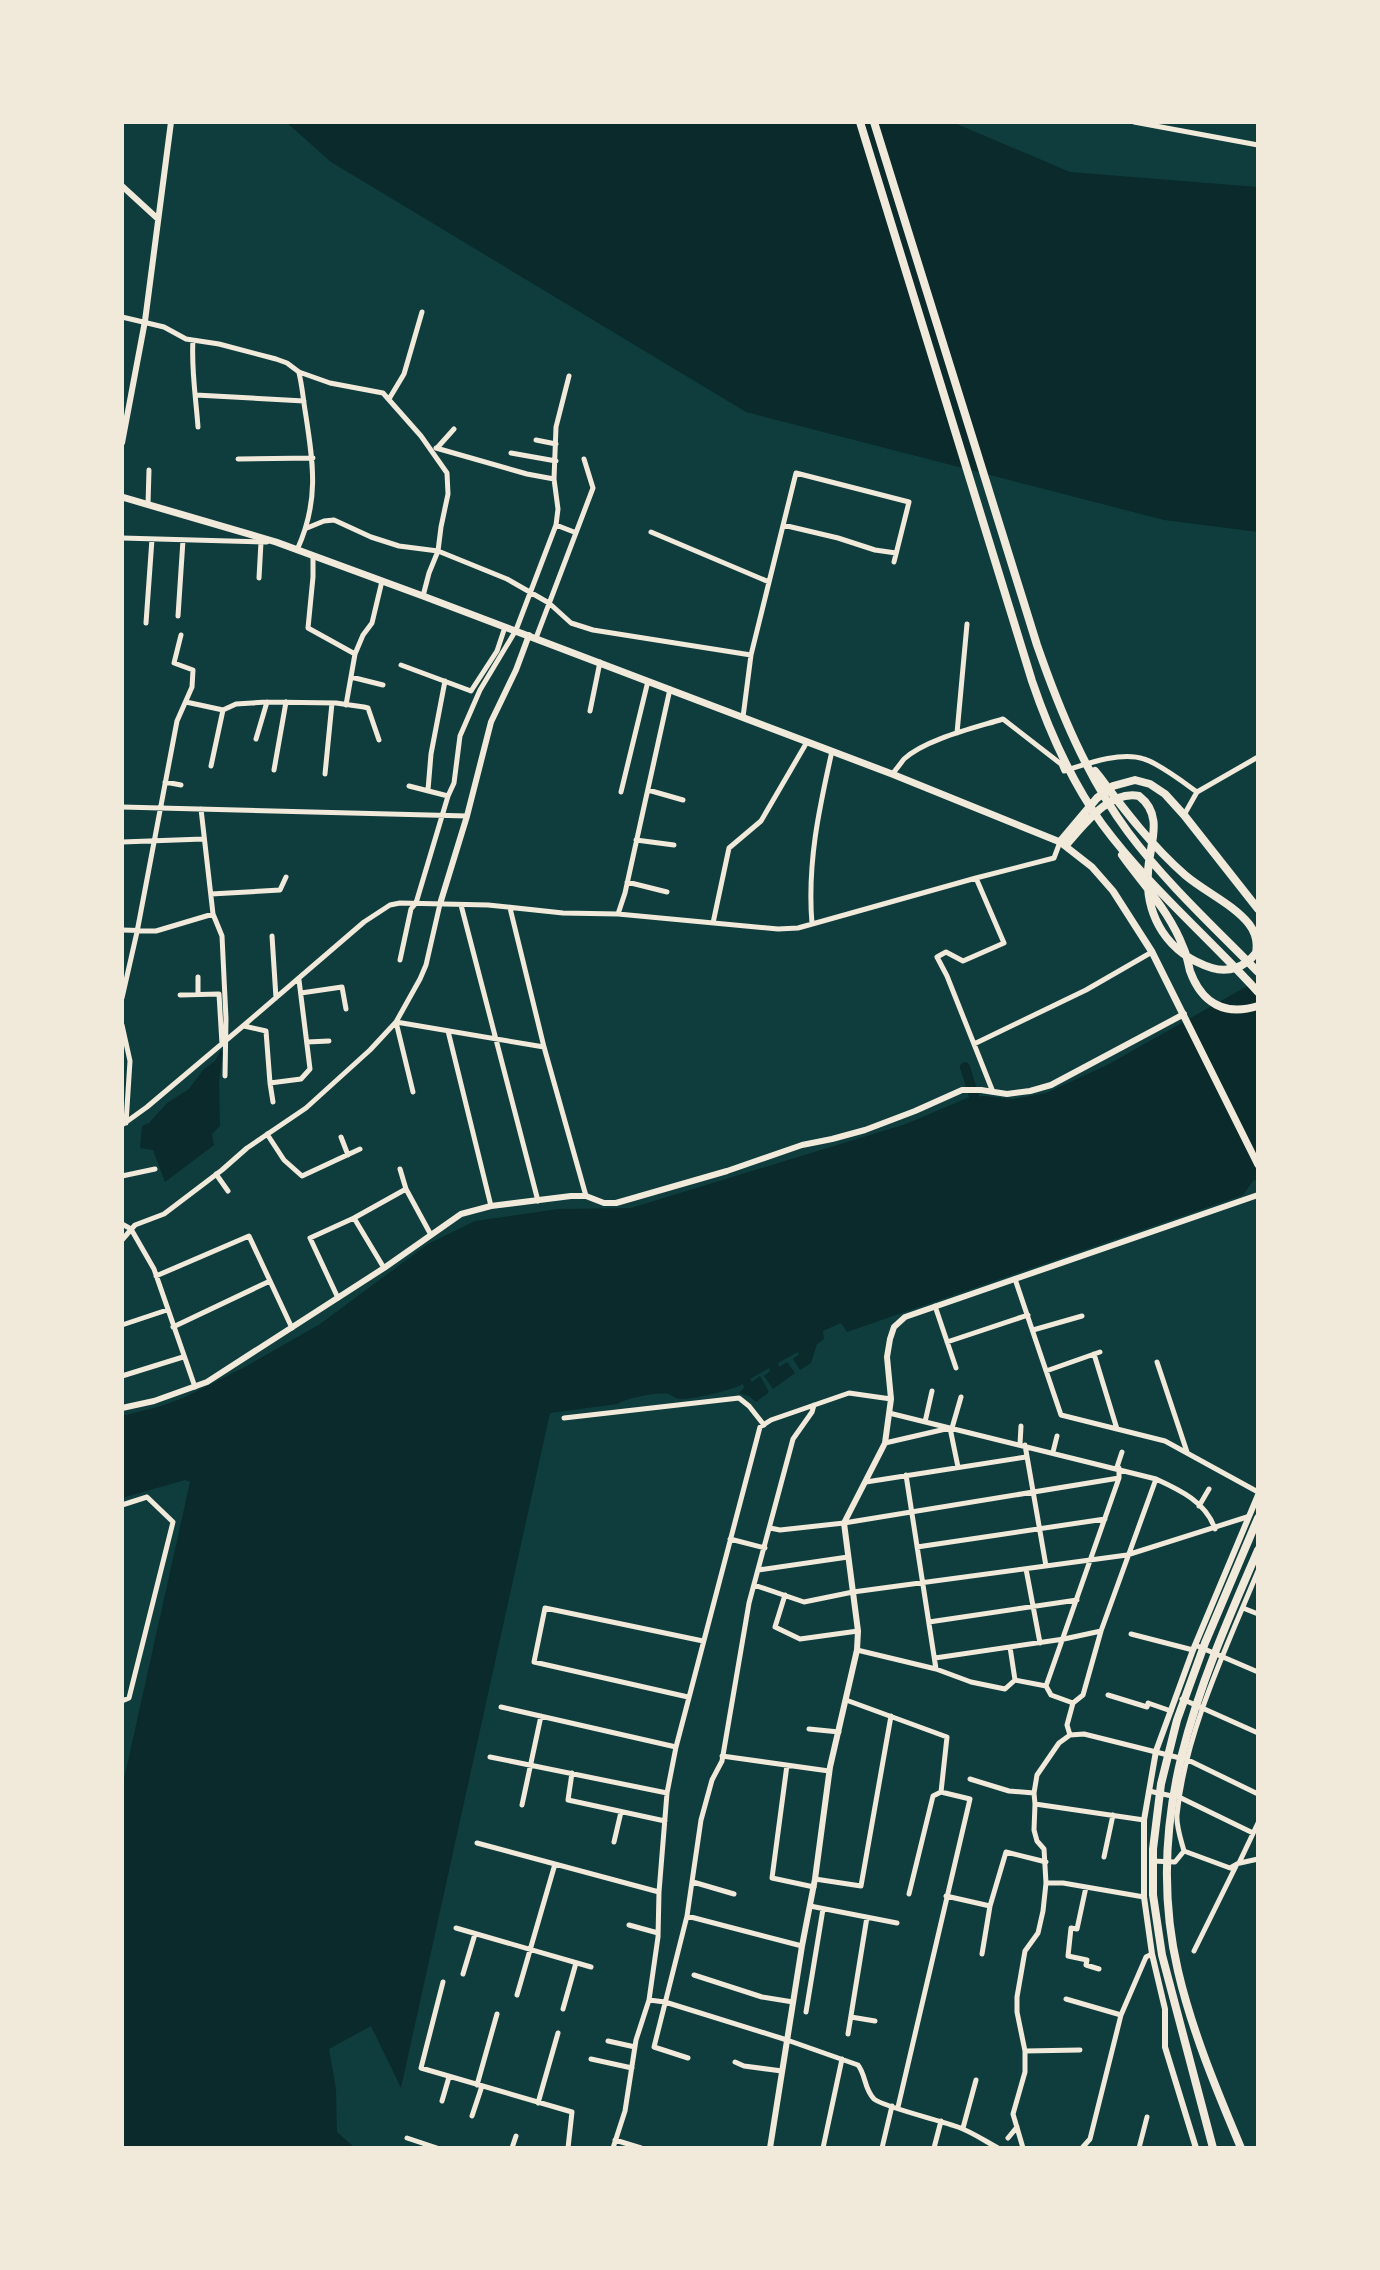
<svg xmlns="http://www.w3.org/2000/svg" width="1380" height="2270" viewBox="0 0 1380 2270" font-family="Montserrat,sans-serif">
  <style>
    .water { fill: #0a2a2b }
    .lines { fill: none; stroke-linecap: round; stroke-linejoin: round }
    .canal { stroke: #0a2a2b; stroke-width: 10 }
    .minor { stroke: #f1e9da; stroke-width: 5 }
    .tertiary { stroke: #f1e9da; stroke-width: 6 }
    .secondary { stroke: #f1e9da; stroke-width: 7 }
    .primary { stroke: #f1e9da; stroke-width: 8 }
  </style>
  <rect width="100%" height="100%" fill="#0f3d3e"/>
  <!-- water -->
  <path class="water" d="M286,122H952L1070,172L1258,187V532L1164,520L746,412L331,162Z
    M1258,980V1179L1253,1181L1243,1195L847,1332L841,1323L823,1331L824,1339L817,1344L811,1363L800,1370L793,1359L799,1354L798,1352L778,1363L779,1367L787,1362L795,1373L773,1389L764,1376L770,1371L769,1368L750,1379L752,1382L760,1376L769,1392L756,1402L749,1396L739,1393L744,1388L743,1384C730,1391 694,1399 680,1399C676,1399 672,1395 668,1394C656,1392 628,1398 617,1404L550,1413L401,2088L371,2026L329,2049L336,2089L337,2132L355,2148H122V1788L190,1482L185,1480L122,1498V1416L161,1406L183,1398L245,1367L320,1324L428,1244L475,1221L558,1209L631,1208L906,1124L967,1098L984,1096L1013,1099L1046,1093L1107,1065Z
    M221,1050L223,1053L219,1081L220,1126L212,1134L214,1145L165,1182L153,1150L140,1148L142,1126L149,1123L167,1103L189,1089L203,1070L215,1061Z"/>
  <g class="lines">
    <!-- canal -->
    <path class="canal" d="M965,1067L974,1096"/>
    <!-- minor -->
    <path class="minor" d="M1134,122L1258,145
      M122,317L164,327L186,339L219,344L276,359L287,363L299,372L330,383L383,393L421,436L447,473L448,494L441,527L438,551L429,573L423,596
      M193,340C191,369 196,398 198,427
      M196,395L304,401
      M389,399L404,374L422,312
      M536,440L556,444
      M436,448L527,474L554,479
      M437,448L454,429
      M511,453L556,461
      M238,459L313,458
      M148,504L149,470
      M556,525L574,532
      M783,525L838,538L875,550L896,553
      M307,528L324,521L334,520L371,537L399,546L438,551L507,579L549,603L571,623L593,630L751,655
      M651,532L769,582
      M122,538L267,542
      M297,550C320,500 313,462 305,410C303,397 302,385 299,373
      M313,556V577L308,628L355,654L346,705
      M259,578L261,542
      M178,616L183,540
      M146,623L152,539
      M536,638L593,488L584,459
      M355,654L363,635L372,623L382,581
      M401,665L471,691L497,651L505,627
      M351,677L383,685
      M186,702L223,710L236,704L267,702L336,703L364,707L368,708L379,740
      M590,711L600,662
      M743,717L751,655L796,473L909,502L894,562
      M957,733L967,624
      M256,739L267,702
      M211,766L223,710
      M274,770L286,702
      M325,774L332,703
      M892,774C896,770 900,764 904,759C926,739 974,728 1003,719L1061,764L1064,771C1086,764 1121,751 1144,759C1160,764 1183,782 1197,792L1184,815
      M165,782L181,785
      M409,786L448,796
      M428,790L431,754L445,681
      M648,790L683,800
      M621,792L648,681
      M1197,792L1258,757
      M122,807L467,816
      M201,809L213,914L222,936L226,1019L225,1076
      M636,840L674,845
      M122,842L203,839
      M976,878L1004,943L963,961L946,952L937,957L947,976L993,1092
      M627,882L667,892
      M211,894L280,890L286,877
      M461,905L538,1201
      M510,908L544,1047L586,1196
      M618,914L625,893L670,689
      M713,923L729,848L761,821L807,742
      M812,924C807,864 819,809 832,751
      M122,930L156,931L213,914
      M272,936L276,998
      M400,960L411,909L416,903L448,796L454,783L460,736L480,690L516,630L556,525L558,509L554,479L556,427L569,376
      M198,977V994
      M301,993L342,987L346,1009
      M180,995L219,994L222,1044
      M122,998L137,932L177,721L192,687L193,670L174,663L181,635
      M122,1025L130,1061L126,1123
      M244,1026L266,1031L270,1083L301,1079L310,1069L299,980
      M448,1031L491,1206
      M307,1042L329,1041
      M974,1044L1086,990L1152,952
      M270,1083L273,1102
      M413,1092L396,1022L544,1047
      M122,1125L147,1107L243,1026L364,922L390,905L400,903L488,905L563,913L618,914L778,929L798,928L976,878L1054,858L1060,842
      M267,1134L284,1160L302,1176L360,1149
      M341,1137L348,1155
      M400,1169L406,1189
      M216,1174L228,1191
      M122,1176L155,1169
      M354,1218L384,1268
      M122,1224L131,1229L154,1269L195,1387
      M122,1240L135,1225L164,1214L222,1170L247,1148L306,1108L370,1050L396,1022L420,979L426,965L440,904
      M156,1276L249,1236L292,1328
      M1015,1279L1061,1415L1165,1441L1258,1492
      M338,1298L310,1238L354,1218L406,1189L431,1235
      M935,1306L956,1368
      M122,1325L167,1310
      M173,1327L270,1281
      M1033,1330L1082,1316
      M947,1342L1028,1315
      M1094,1354L1117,1429
      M1157,1362L1187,1452
      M1046,1371L1100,1352
      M122,1376L183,1357
      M889,1413L1156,1479C1180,1490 1206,1502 1215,1529
      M564,1418L739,1398L749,1406L764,1425
      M925,1422L932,1391
      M952,1428L961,1397
      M885,1443L950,1428L958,1467
      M1020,1444L1021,1426
      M1025,1445L1046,1566
      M1053,1452L1057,1436
      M1117,1467L1122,1452
      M906,1475L936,1669
      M866,1482L1026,1457
      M122,1505L147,1497L173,1522L129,1698L122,1701
      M1199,1506L1209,1489
      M770,1528L780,1530L844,1523L1119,1478
      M730,1539L765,1548
      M917,1547L1105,1519
      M1026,1569L1040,1643
      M758,1570L848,1557
      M754,1585L804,1602L853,1592L1127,1555L1247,1517
      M785,1595L775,1627L800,1639L858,1631
      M1243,1608L1258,1614
      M929,1622L1077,1600
      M1131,1634L1193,1650
      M1195,1645L1258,1672
      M1010,1647L1015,1680
      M857,1650L936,1669L971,1682L1005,1689L1015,1680L1046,1686L1051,1695L1073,1703L1083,1695L1101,1631L1156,1479
      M935,1658L1064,1639L1101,1631
      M1046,1686L1119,1478V1468
      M1108,1695L1147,1707L1148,1703L1171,1711
      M688,1697L534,1662L545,1608L703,1641
      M1182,1699L1258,1733
      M846,1700L947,1737L941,1792L933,1796L909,1894
      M501,1707L676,1747
      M809,1729L839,1732
      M1070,1735L1067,1725L1073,1703
      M722,1756L829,1771
      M490,1757L667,1793
      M787,1765L772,1878L814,1887
      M572,1773L568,1800L665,1821
      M970,1779L1009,1791L1034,1793L1035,1804L1144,1820
      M1149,1791L1181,1798L1253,1833
      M1034,1793L1037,1775L1059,1743L1070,1735L1084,1734L1188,1760L1258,1794
      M522,1805L541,1716
      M614,1842L621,1812
      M477,1843L659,1892
      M1184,1851L1230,1868L1239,1863L1258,1823
      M1104,1857L1113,1815
      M1152,1861L1175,1862L1184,1851C1181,1840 1176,1826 1177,1815C1185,1733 1227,1646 1258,1571
      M1240,1863L1258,1859
      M815,1879L861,1886L891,1716
      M693,1882L734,1894
      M1046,1883H1063L1144,1897
      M1086,1887L1077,1929L1071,1928L1068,1956L1087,1960L1086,1965L1099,1969
      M946,1896L990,1906
      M810,1906L897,1923
      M687,1916L802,1946
      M629,1925L658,1933
      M456,1928L591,1967
      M1194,1951L1236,1866
      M982,1954L990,1906L1006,1852L1046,1862
      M463,1974L475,1934
      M694,1975L762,1997L793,2002
      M443,1982L421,2068L572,2112L568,2148
      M517,1995L555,1864
      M1066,1999L1121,2015
      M649,2000L665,2002L787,2040L858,2065C866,2075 864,2089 874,2099C883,2107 943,2121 958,2127C972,2132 985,2141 998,2148
      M563,2009L576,1963
      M806,2012L823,1909
      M851,2017L875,2021
      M848,2034L867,1917
      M608,2041L635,2047
      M1025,2051L1080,2050
      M688,2058L654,2047L687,1916L701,1820L712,1780L722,1761L749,1603L793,1439L812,1412L814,1405
      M591,2059L632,2068
      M735,2062L744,2066L782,2071
      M477,2085L497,2014
      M442,2101L449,2077
      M538,2103L558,2033
      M898,2107L970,1799L941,1792
      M472,2116L482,2086
      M963,2128L976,2080
      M407,2138L437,2148
      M1008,2138L1017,2127
      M615,2140L641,2148
      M512,2148L516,2136
      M613,2148L625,2111L636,2040L649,2000L658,1937L659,1892L667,1793L676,1747L760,1427L771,1420L849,1393L891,1399
      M823,2148L842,2059
      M882,2148L892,2106
      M934,2148L941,2121
      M1023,2148L1013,2114L1025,2072V2051L1017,2012V1997L1025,1951L1038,1933L1043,1911L1046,1883L1044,1849L1037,1841L1034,1830L1035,1804
      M1082,2148L1090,2139L1121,2015L1146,1957L1152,1954
      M1139,2148L1147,2117"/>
    <!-- tertiary -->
    <path class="tertiary" d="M122,186L158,219
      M122,443L145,321L171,122
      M440,904L467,816L491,722L516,670L529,635
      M122,1408L154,1401L207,1382L384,1268L461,1214L491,1206L571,1196H586L604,1203H616L727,1171L802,1145L832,1139L865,1130L915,1111L962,1090H981L1007,1094L1030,1091L1051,1085L1184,1014
      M770,2148L802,1946L815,1879L830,1767L857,1650L858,1631L844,1523L885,1443L891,1399L887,1357L890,1339L894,1327L905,1317L1258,1195
      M1196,2148L1165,2047V2009L1152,1954L1144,1897V1820L1156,1751L1193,1650L1258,1495"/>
    <!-- secondary -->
    <path class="secondary" d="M122,497L276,542L423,596L892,774L1060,842L1092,867L1113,891L1152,952L1258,1165"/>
    <!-- primary -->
    <path class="primary" d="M860,122L1032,681C1049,731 1071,781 1102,824C1147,885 1207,936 1258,992
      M874,122L1037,645C1060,711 1086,775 1128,832C1166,883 1214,927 1258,972
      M1060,842L1097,798L1113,786L1135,780L1150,784L1165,794L1184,815L1258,909
      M1066,845C1084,825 1109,790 1139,796C1165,816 1149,845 1148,872C1145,917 1168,954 1212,968C1229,973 1245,967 1256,953C1258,942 1256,933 1249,924C1233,904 1205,892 1185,875C1152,846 1125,811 1099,776L1095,771
      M1122,855C1136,875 1153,893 1166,914C1173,925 1179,936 1183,947C1187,955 1188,963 1190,971C1202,1004 1225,1016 1258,1006
      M1213,2148L1162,1955L1153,1895V1849L1161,1784L1177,1720L1205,1643L1258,1518
      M1241,2148C1217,2091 1192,2031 1178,1971C1142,1817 1198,1688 1258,1550"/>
  </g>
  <!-- border -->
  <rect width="1380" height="2270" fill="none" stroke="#f1e9da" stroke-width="248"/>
</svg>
